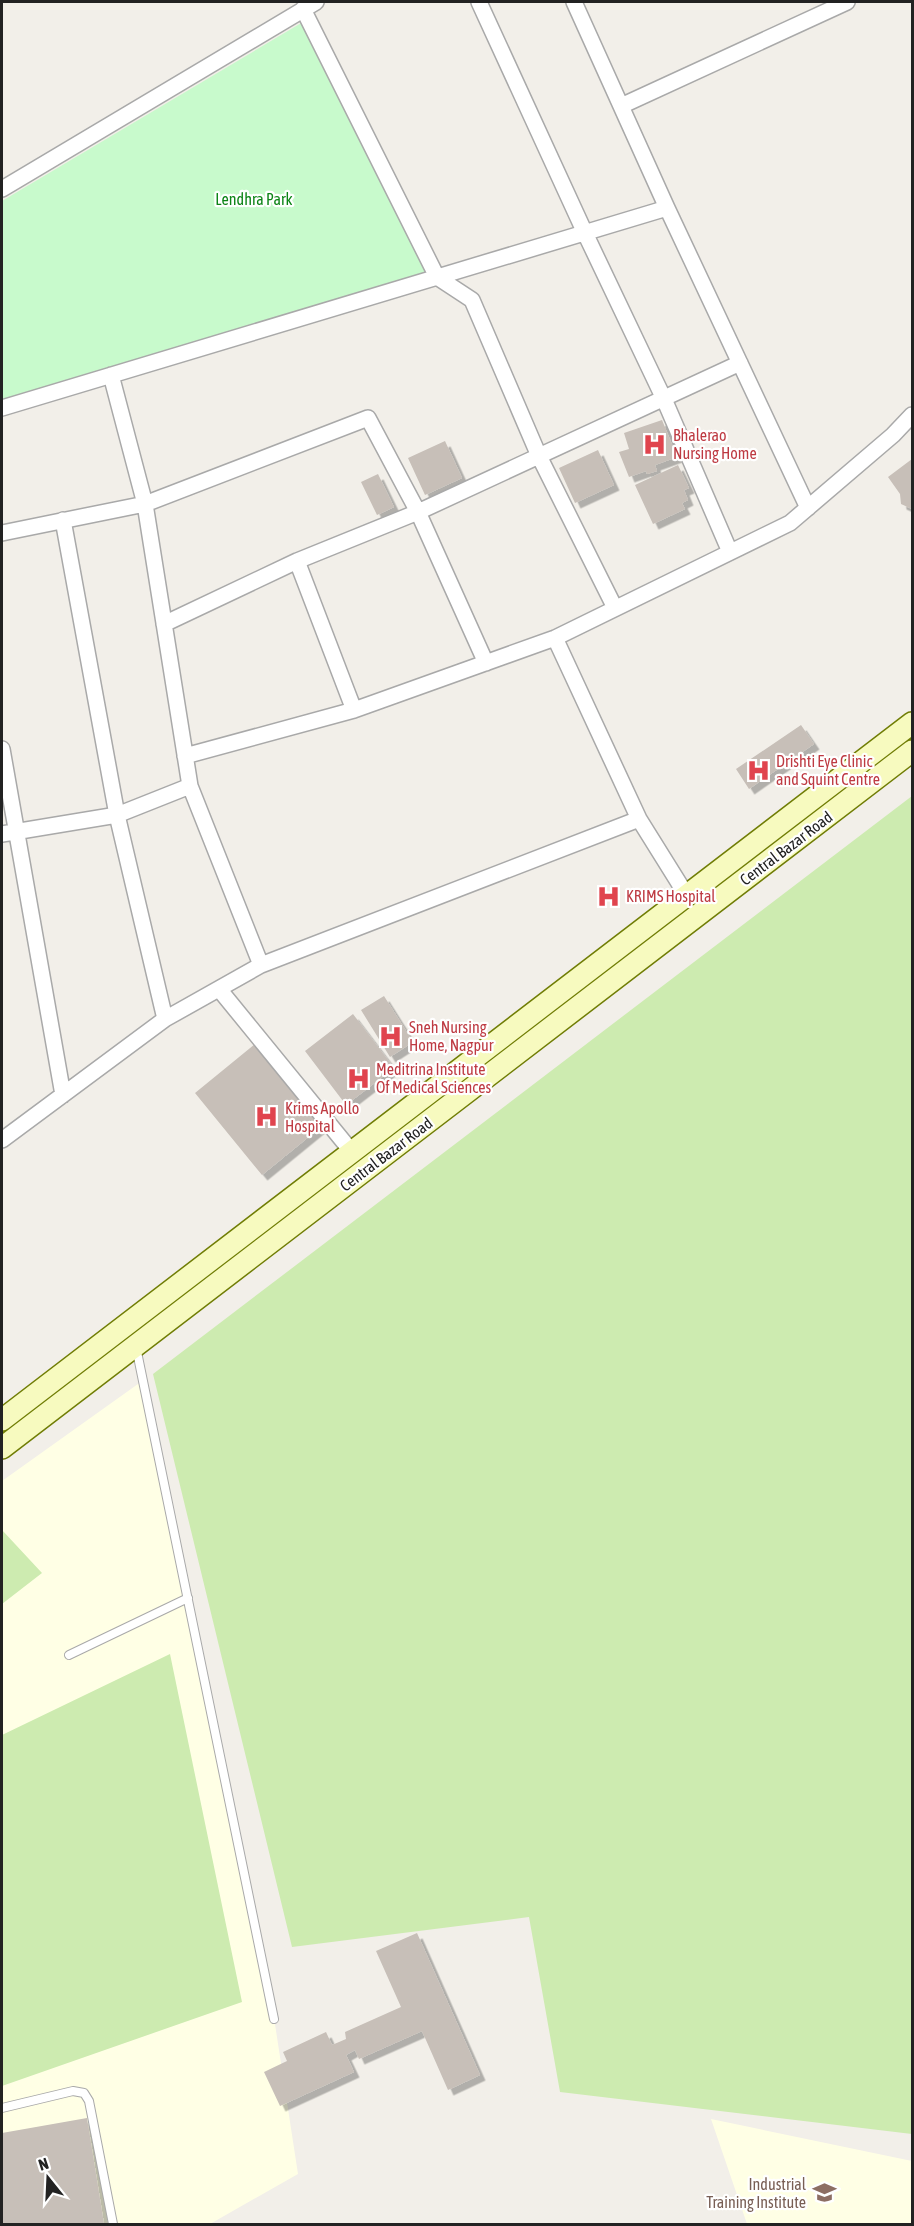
<svg xmlns="http://www.w3.org/2000/svg" width="914" height="2226" viewBox="0 0 914 2226" font-family="'Asap Condensed',sans-serif">
  <style>
    .education { fill: #ffffe5 }
    .grass { fill: #cdebb0 }
    .park { fill: #c8facc }
    .building { fill: #c7bfb8; filter: url(#shadow) }
    .lines { fill: none; stroke-linecap: round; stroke-linejoin: round }
    .lane-casing { stroke: #a9a9a9; stroke-width: 10 }
    .street-casing { stroke: #a9a9a9; stroke-width: 18 }
    .secondary-casing { stroke: #707d05; stroke-width: 24 }
    .lane { stroke: #fff; stroke-width: 8 }
    .street { stroke: #fff; stroke-width: 15 }
    .secondary { stroke: #f7fabf; stroke-width: 21 }
    .labels { text-anchor: middle; stroke-width: 4.5; stroke-linejoin: round; paint-order: stroke }
    .park-label { font-size: 16px; fill: #0c8416; stroke: #fff }
    .health-label { font-size: 16px; fill: #be3a42; stroke: #fff; text-anchor: start }
    .street-label { font-size: 16px; fill: #222; stroke: #fff }
    .education-label { font-size: 16px; fill: #785e54; stroke: #fff; text-anchor: end }
  </style>
  <defs>
    <filter id="shadow"><feDropShadow dx="5.5" dy="5.5" stdDeviation="0" flood-color="#0004"/></filter>
  </defs>
  <rect width="100%" height="100%" fill="#f2efe9"/>
  <!-- education -->
  <path class="education" d="M145,1379L265,1959L298,2174L210,2224H2V1481Z
    M711,2119L912,2161V2224H747Z"/>
  <!-- grass -->
  <path class="grass" d="M912,796V2134L560,2092L529,1917L292,1947L153,1374Z
    M2,1530L42,1573L2,1604Z
    M170,1654L242,2002L2,2086V1735Z"/>
  <!-- park -->
  <path class="park" d="M308,19L437,277L2,408V201Z"/>
  <!-- building -->
  <path class="building" d="M662,420L677,457L655,465L657,471L647,474L646,471L629,477L619,452L629,449L624,433Z
    M445,441L462,478L425,495L408,458Z
    M598,450L614,485L575,503L559,468Z
    M912,459V509L901,504L900,494L888,477Z
    M678,465L689,488L684,490L688,500L682,503L685,509L653,524L635,485Z
    M378,474L394,507L377,515L361,482Z
    M801,725L814,744L749,789L736,769Z
    M384,996L413,1042L390,1057L361,1010Z
    M353,1014L394,1068L346,1105L305,1051Z
    M255,1044L322,1126L262,1175L195,1093Z
    M417,1933L480,2075L448,2090L422,2031L359,2059L355,2050L346,2055L354,2072L280,2106L264,2072L287,2061L283,2052L326,2032L332,2045L346,2039L345,2032L401,2007L376,1951Z
    M87,2118L104,2224H2V2133Z"/>
  <g class="lines">
    <defs>
      <path id="lane" d="M136,1347L274,2019
        M69,1655L188,1598
        M2,2108L73,2091L84,2093L89,2101L113,2224"/>
      <path id="street" d="M479,2L585,233L664,399L730,552
        M574,2L667,208L808,508
        M303,9L437,277L472,300L539,456L615,608
        M621,106L847,2
        M2,189L316,2
        M111,375L145,504L190,786L261,965
        M2,408L667,208
        M63,520L117,815L165,1019
        M2,533L145,504L368,418L418,512L486,663
        M297,561L354,710
        M164,624L297,561L418,512L740,363
        M555,638L639,819L687,896
        M2,749L63,1095
        M185,756L354,710L555,638L790,523L893,435L912,415
        M2,834L117,815L190,786
        M219,989L352,1152
        M2,1140L165,1019L261,965L639,819"/>
      <path id="secondary" d="M2,1420L912,723
        M2,1448L912,751"/>
    </defs>
    <!-- lane casing -->
    <use href="#lane" class="lane-casing"/>
    <!-- street casing -->
    <use href="#street" class="street-casing"/>
    <!-- secondary casing -->
    <use href="#secondary" class="secondary-casing"/>
    <!-- lane -->
    <use href="#lane" class="lane"/>
    <!-- street -->
    <use href="#street" class="street"/>
    <!-- secondary -->
    <use href="#secondary" class="secondary"/>
  </g>
  <!-- icons -->
  <defs>
    <symbol id="hospital-bare" viewBox="-9 -9 18 18"><path d="M-5-5h3v3.5h4V-5h3V5h-3V1.5h-4V5h-3Z" fill="#e0444e" stroke="#fff" stroke-width="2.5" paint-order="stroke"/></symbol>
    <symbol id="university-bare" viewBox="-9 -9 18 18"><path d="M0-5L7-2L0 1L-7-2ZM-4 1L0 2.5L4 1V4Q0 6-4 4Z" fill="#8d6e63" stroke="#fff" stroke-width="2.5" paint-order="stroke"/></symbol>
  </defs>
  <g fill-rule="evenodd">
    <use href="#hospital-bare" x="638" y="428" width="33" height="33"/>
    <use href="#hospital-bare" x="742" y="754" width="33" height="33"/>
    <use href="#hospital-bare" x="592" y="880" width="33" height="33"/>
    <use href="#hospital-bare" x="374" y="1020" width="33" height="33"/>
    <use href="#hospital-bare" x="342" y="1062" width="33" height="33"/>
    <use href="#hospital-bare" x="250" y="1100" width="33" height="33"/>
    <use href="#university-bare" x="808" y="2176" width="33" height="33"/>
  </g>
  <g class="labels">
    <!-- park labels -->
    <g class="park-label">
      <text x="254" y="205">Lendhra Park</text>
    </g>
    <!-- health labels -->
    <g class="health-label">
      <text x="673" y="441">Bhalerao<tspan x="673" dy="18">Nursing Home</tspan></text>
      <text x="776" y="767">Drishti Eye Clinic<tspan x="776" dy="18">and Squint Centre</tspan></text>
      <text x="626" y="902">KRIMS Hospital</text>
      <text x="409" y="1033">Sneh Nursing<tspan x="409" dy="18">Home, Nagpur</tspan></text>
      <text x="376" y="1075">Meditrina Institute<tspan x="376" dy="18">Of Medical Sciences</tspan></text>
      <text x="285" y="1114">Krims Apollo<tspan x="285" dy="18">Hospital</tspan></text>
    </g>
    <!-- street labels -->
    <g class="street-label">
      <text transform="translate(786 848) rotate(-37)" y="6">Central Bazar Road</text>
      <text transform="translate(386 1154) rotate(-37)" y="6">Central Bazar Road</text>
    </g>
    <!-- education labels -->
    <g class="education-label">
      <text x="806" y="2190">Industrial<tspan x="806" dy="18">Training Institute</tspan></text>
    </g>
  </g>
  <!-- border -->
  <rect width="914" height="2226" fill="none" stroke="#222222" stroke-width="6"/>
  <!-- north arrow -->
  <g transform="translate(48 2178) rotate(342)" stroke="#ffffff" stroke-width="4.5" paint-order="stroke">
  <path d="M0-4.5L10 22L0 15L-10 22Z" fill="#222222"/>
  <text y="-9" font-size="16" font-weight="bold" text-anchor="middle" fill="#222222">N</text>
  </g>
</svg>
